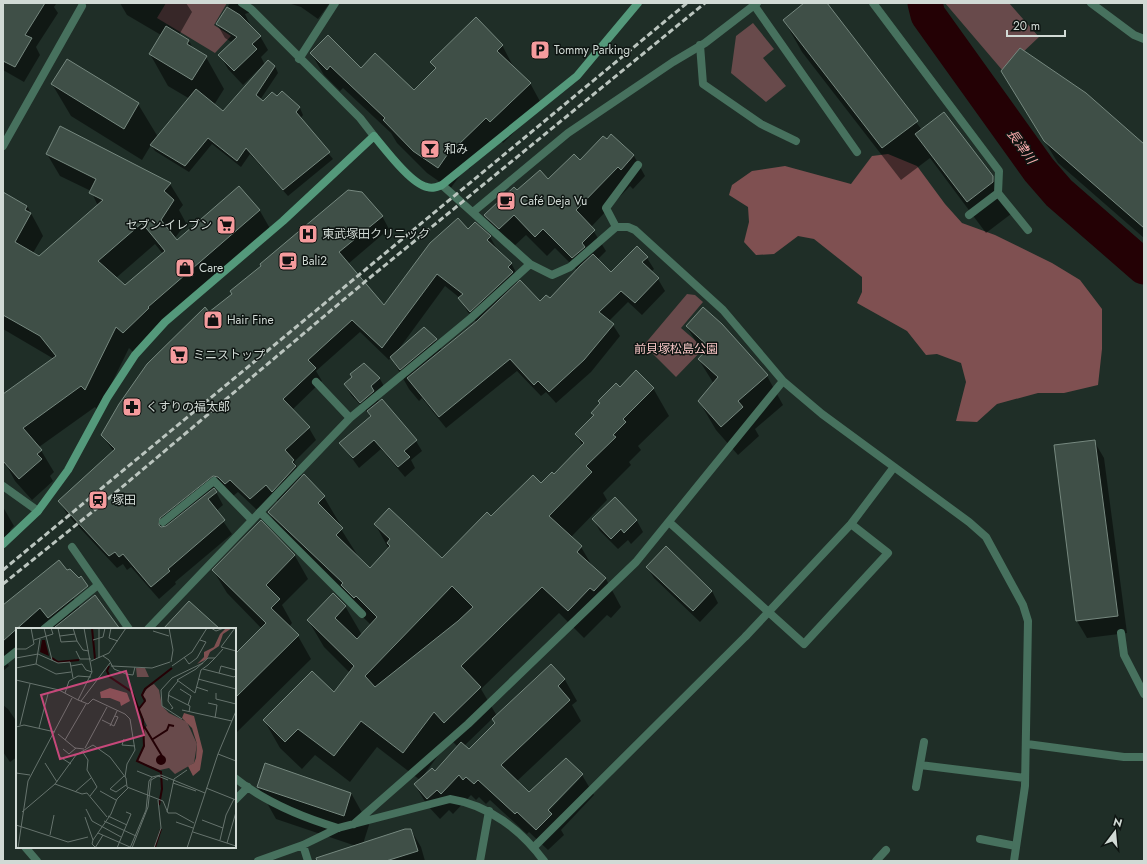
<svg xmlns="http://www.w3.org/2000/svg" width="1147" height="864" viewBox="0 0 1147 864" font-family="Jost,'Noto Sans JP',sans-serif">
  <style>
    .green { fill: #684a4b }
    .forest { fill: #7f5051 }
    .shadow { fill: #0007; fill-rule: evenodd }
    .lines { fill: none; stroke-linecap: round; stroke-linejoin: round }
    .river { stroke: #240105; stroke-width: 35 }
    .building { fill: #3f4f47; stroke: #76887f; fill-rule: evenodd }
    .lane { stroke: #47715e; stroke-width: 8 }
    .street { stroke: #47715e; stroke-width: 8 }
    .secondary { stroke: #54997b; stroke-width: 8 }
    .rail { stroke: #bbc5bf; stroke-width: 3; stroke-dasharray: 6 3; stroke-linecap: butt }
    .labels { text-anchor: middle; stroke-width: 3; stroke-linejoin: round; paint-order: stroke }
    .poi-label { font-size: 12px; fill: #d1dad5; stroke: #0e1512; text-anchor: start }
    .park-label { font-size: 12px; fill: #f7c5c5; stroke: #0e1512 }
    .water-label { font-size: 13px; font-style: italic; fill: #faabac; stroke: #0e1512 }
    .inset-river { fill: none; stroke: #240105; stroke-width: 2 }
    .inset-road { fill: none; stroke: #66736d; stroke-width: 1 }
    .view { fill: #c6487a; fill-opacity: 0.15; stroke: #c6487a; stroke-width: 2 }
    .inset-edge { fill: none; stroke: #d1dad5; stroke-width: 2 }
  </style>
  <rect width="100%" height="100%" fill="#1f2e27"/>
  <!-- green -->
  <path class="green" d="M166,3H227L214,25L231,36L215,53L157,18Z
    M945,3H1009L1039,37L1003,71Z
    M753,23L774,49L763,58L786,86L766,102L731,73L736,36Z
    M687,294L695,295L703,302L681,328L704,348L676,377L644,345Z"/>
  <!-- forest -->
  <path class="forest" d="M888,154L917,166L945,204L962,223L995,235L1052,263L1080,280L1102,309V349L1098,385L1064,393H1038L997,404L977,422L956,421L966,382L961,363L937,354L926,355L907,331L857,303L862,292V277L814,239L798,236L774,254L756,255L744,242L749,222L748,207L729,195L732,185L752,171L785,166L851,184L872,156Z"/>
  <!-- shadow -->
  <path class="shadow" d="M3,3L56,4L54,7L58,13L36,47L40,55L24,82L3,70Z
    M120,3H186L192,12L179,35L189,41L194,50L206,57L224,89L214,105L223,112L264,66L263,65L243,85L228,69L220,55L233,43L225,38L217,24L230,3H250L251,12L245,14L251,27L260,36L268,50L261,57L265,65L275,66L278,73L260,100L263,102L277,98L282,92L300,108L303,115L300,119L333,159L288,196L250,154L241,167L212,144L189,172L155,151L151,145L142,160L71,116L52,84L67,60L138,104L158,137L190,99L168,86L150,54L161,35L127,15Z
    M288,3H328L329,4L318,19L301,7Z
    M806,3H826L922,130L992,177L1011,209V214L986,233L930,158L901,180L802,52L784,20Z
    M502,45L514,68L530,83L542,105L503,143L499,139L469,169L467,166L450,189L427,173L397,143L391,133L343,88L340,91L324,75L311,53L361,69L414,92L436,70L431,62Z
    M1015,93L1144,145V238L1058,163Z
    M612,136L634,156L645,176L633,189L630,186L591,227L606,251L597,260L611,274L647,258L654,269L651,272L658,279L665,291L642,315L628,302L609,321L613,325L620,336L591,372L556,403L546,392L541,396L517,371L446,428L422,398L419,401L409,389L391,357L389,360L360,332L316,371L322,381L292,410L309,428L316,440L294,462L301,473L300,475L302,478L304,476L324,497L340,524L339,526L358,556L370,569L389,549L375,524L442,559L491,517L554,475L583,446L576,434L594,416L592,413L620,388H653L669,416L638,446L641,450L629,462L631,465L603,493L607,500L571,537L581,547L594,569L606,579L621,607L611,618L607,615L584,638L559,613L481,689L497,716L551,665L565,680L577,701L572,705L581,721L516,782L529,794L582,775L594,795L561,830L564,835L548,850L529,832L527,834L490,800L486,804L479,797L476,800L471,795L453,814L449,810L440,819L427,805L415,785L420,780L377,747L350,782L315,755L302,769L280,748L264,720L334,693L350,673L324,647L308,620L345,606L362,635L371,625L285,540L269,512L278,502L274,497L258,511L238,492L233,496L220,488L216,492L223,505L216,511L232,534L175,582L176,584L159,599L131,567L127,570L123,564L117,568L67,514L59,501L114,452L102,435L209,313L382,216L389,229L348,264L384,306L468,231L490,237L497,249L511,263L518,276L516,279L518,284L540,303L550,300L577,270L555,248L547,256L526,235L511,249L497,235L485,215L517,191L548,181L580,161ZM445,286L460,298L467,311L477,323L442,351L436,340L396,353ZM493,718L496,724L469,750L464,746ZM450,739L458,747L435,773L421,779ZM581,777L546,814L544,813L577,779Z
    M47,154L170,184L183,205L179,210L186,223L175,238L177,241L239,187L260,211L272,232L160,329L136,355L129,348L98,411L95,407L39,447L54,472L50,476L53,481L32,500L15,481L7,466L3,464V391L7,393L54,359L3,329V194L27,206L39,228L43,236L33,253L40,257L98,206L91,191L60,176ZM155,244L163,254L125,287L116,278Z
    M687,327L767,376L783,405L755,429L759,436L738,455L716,430L699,401L714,384L699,360L704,355Z
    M364,364L380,379L386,390L377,398L379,401L416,441L422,451L411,460L415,468L405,477L381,449L359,468L341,443L372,417L351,395L345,384Z
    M1094,441L1104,458L1127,633L1087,638L1077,621Z
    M615,499L637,521L643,532L631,544L628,540L618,549L600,531L593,519Z
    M3,507L14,526L10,530L11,533L3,542Z
    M261,522L295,556L308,579L282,605L292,623L289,627L298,636L311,659L235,734V647L239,651L262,629L227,593L213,570Z
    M647,567L712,591L718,603L700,622L654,578Z
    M49,569L73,598L80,608L99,629H17V653L7,662L9,666L3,671V607Z
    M3,705L8,709L17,722V757L10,762L3,752Z
    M258,787L351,793L369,825L363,844L411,830L421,847L425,861H334L356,846L276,819Z"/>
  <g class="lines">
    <!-- river -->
    <path class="river" d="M925,3L928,15L1039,170L1059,193L1144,267"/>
  </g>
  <!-- building -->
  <path class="building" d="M3,3H45L25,35L32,38L15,67L3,61Z
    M804,3H827L918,121L882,148L783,20Z
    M227,7L240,15L261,36L252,44L257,49L234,71L218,55L237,37L216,24Z
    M476,17L503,45L497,51L531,83L490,122L486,118L456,147L454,145L438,168L413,151L383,120L385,118L330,66L327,70L310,53L328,35L361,68L375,53L414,90L436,68L430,62Z
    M166,26L189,40L187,44L207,56L192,80L149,54Z
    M1020,48L1086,93L1144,144V228L1044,141L1001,71Z
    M67,59L139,103L124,129L51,84Z
    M268,60L275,66L256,95L263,101L272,92L277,96L282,91L300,107L296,112L330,152L283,190L246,148L237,161L208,138L185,166L150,145L196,89L223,111Z
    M944,112L993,176V182L967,202L915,134Z
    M60,126L171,183L164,191L174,200L161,220L177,240L239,186L260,210L148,307L149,308L123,333L116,327L85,390L81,386L23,428L42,450L37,454L42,459L19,479L3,461V394L56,356L40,336L3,315V192L27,206L25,210L31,213L15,242L39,256L103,200L89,193L96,179L46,154ZM142,223L165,251L125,285L98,261Z
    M611,134L634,155L621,170L618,167L576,210L595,230L582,243L585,247L572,258L543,229L535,237L514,215L499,229L484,215L514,187L517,190L540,170L548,179L574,154L580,160L603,136L607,139Z
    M348,190L362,192L383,216L339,252L384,305L430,243L458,218L468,229L475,222L491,236L487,240L512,263L508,267L513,272L470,312L458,298L463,294L437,274L382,348L352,320L308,360L316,368L283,399L310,427L285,450L294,460L292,462L296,466L272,492L266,485L250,499L230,480L225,484L218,477L213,476L160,518L159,525L161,527L166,526L214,488L217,492L208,499L225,520L168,569L170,571L151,587L123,554L119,557L115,552L109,556L58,501L115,449L101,435L119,404L147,364L205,307L209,312L232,294L230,291L261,266L260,264Z
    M637,246L648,257L642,262L659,278L635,303L621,291L599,312L614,324L584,360L549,392L538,381L534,385L510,359L439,417L407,378L477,321L520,280L540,301L546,295L550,298L580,266L593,254L611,272Z
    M703,307L722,324L768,375L738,401L743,407L721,427L698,401L718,377L698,359L709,347L686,326Z
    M424,327L437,339L400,370L390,357Z
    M364,363L380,378L371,386L374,391L360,403L344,384L352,377L350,374Z
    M636,370L654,388L623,419L626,422L613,435L616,437L586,466L592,472L549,516L582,546L577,552L606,578L594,591L590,588L568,611L542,587L461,666L481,687L444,723L434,712L403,753L361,721L334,756L298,729L285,742L263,720L312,671L334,692L354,666L307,620L333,593L346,606L335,618L357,639L377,617L356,596L354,598L341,585L343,583L268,512L304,474L325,496L318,503L343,528L336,535L370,568L390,546L387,543L390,539L374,524L389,508L442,558L487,512L491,516L533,475L541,483L552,472L554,474L584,443L575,434L594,415L591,413L600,403L598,401L616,383L620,387ZM452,586L473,607L458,621L375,687L365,676Z
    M382,399L417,440L404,451L410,457L398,467L374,440L353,458L339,443L371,416L367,411Z
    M1095,440L1118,616L1076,621L1054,445Z
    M615,497L637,520L624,533L621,529L611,539L592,519Z
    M261,520L295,555L266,585L280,599L271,608L299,635L235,698V654L266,623L212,570Z
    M666,546L712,591L693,611L646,567Z
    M59,560L67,570L70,569L79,578L81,576L88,586L48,618L40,608L3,641V605Z
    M95,595L120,629H57L55,627Z
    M189,601L220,629H163Z
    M551,664L565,679L558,686L570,700L501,765L529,792L566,758L583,774L548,810L552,814L536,830L517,812L515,814L478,780L474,784L466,777L463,780L459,775L441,794L437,790L427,799L414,784L432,768L435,771L461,742L469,749L495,723L492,719Z
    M265,763L351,793L344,816L257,787Z
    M405,829H411L418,851L386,861H317L316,858Z"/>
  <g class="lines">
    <!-- lane -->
    <path class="lane" d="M873,3L999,171L998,193L969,215
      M754,5L857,152
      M700,45L703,84L761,124L796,141
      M998,193L1028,230
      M616,227L606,208L638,165
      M260,512L362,614
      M163,522L214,481L252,520
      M44,629L98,585
      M1121,633L1124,655L1144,694
      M3,662L17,651
      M980,839L1016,846
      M534,847L746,636
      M480,861L489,811"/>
    <!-- street -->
    <path class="street" d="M242,3L251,9L360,118L374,136
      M1091,3L1134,35L1144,39
      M299,59L335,3
      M3,146L82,6
      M442,185L530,264L552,275L570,267L616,227H628L635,230L723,310L783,381L822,414L969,522L986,537L1023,605L1028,621L1025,786L1014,861
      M473,212L568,133L673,62L705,43L757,3
      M316,382L350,418
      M3,486L38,511
      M669,522L804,644L888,553L851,524
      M72,547L129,629
      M148,629L350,418L471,318L530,264
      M746,636L851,524L894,467
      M1027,744L1124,757H1144
      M920,765L1025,778
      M235,778C265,802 301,817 338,828
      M916,787L924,742
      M235,800L248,787
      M354,824L468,724L636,562L783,381
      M303,845L308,861
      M25,847L37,861
      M258,861L303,845L338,828L450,799C489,805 521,830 544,861
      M876,861L886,850"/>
    <!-- secondary -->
    <path class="secondary" d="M3,544L38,511L68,470L107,398L135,355L165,322L283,221L374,136C385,149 411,184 427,187C433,189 437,187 442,185L577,76L638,3"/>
    <!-- rail -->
    <path class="rail" d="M3,570L687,3
      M3,584L102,504L367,280L705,3"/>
  </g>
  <!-- icons -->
  <defs>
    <symbol id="parking-square" viewBox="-11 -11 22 22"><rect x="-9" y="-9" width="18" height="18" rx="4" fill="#f59b9d" stroke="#0e1512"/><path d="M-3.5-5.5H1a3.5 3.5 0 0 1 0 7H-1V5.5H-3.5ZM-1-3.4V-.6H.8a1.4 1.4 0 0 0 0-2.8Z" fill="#111"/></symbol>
    <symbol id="bar-square" viewBox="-11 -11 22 22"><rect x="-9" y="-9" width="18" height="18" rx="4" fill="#f59b9d" stroke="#0e1512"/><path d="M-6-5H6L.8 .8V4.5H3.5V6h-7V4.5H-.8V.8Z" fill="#111"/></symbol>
    <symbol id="cafe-square" viewBox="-11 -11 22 22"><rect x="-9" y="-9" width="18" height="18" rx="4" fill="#f59b9d" stroke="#0e1512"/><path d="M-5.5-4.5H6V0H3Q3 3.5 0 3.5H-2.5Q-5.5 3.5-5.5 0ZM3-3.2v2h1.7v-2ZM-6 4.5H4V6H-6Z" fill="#111"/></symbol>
    <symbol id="supermarket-square" viewBox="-11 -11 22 22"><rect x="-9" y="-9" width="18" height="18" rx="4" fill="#f59b9d" stroke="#0e1512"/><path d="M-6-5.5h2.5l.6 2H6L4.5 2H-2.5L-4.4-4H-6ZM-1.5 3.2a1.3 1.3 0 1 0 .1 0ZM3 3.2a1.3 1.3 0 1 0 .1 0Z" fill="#111"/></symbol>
    <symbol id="hospital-square" viewBox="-11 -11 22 22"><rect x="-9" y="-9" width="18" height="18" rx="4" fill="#f59b9d" stroke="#0e1512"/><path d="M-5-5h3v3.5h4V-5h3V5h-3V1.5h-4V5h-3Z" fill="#111"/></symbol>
    <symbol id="shop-square" viewBox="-11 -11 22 22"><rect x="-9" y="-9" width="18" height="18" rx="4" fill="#f59b9d" stroke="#0e1512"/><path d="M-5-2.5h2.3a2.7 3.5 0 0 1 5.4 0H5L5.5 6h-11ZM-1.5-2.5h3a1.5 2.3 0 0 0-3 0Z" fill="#111"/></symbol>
    <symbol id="pharmacy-square" viewBox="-11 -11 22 22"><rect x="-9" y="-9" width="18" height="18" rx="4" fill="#f59b9d" stroke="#0e1512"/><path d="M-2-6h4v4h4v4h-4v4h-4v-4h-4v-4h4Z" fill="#111"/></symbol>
    <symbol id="station-square" viewBox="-11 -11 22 22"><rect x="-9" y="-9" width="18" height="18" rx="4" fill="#f59b9d" stroke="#0e1512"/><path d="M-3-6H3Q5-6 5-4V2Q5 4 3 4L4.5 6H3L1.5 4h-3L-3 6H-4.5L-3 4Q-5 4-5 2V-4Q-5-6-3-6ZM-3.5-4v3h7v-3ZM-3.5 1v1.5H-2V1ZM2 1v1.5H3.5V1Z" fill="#111"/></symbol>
  </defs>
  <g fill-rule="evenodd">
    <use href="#parking-square" x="529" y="39" width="22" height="22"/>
    <use href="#bar-square" x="419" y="138" width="22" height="22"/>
    <use href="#cafe-square" x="495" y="190" width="22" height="22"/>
    <use href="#supermarket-square" x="215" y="214" width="22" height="22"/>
    <use href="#hospital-square" x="297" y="223" width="22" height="22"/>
    <use href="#cafe-square" x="277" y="250" width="22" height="22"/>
    <use href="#shop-square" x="174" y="257" width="22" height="22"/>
    <use href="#shop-square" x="202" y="309" width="22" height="22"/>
    <use href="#supermarket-square" x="168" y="344" width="22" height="22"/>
    <use href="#pharmacy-square" x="121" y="396" width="22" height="22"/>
    <use href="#station-square" x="87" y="489" width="22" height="22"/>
  </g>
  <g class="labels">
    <!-- poi labels -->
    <g class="poi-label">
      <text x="554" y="54">Tommy Parking</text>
      <text x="444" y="153">和み</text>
      <text x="520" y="205">Café Deja Vu</text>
      <text x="212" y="229" text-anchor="end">セブン-イレブン</text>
      <text x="322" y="238">東武塚田クリニック</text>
      <text x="302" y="265">Bali2</text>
      <text x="199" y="272">Care</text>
      <text x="227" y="324">Hair Fine</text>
      <text x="193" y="359">ミニストップ</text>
      <text x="146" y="411">くすりの福太郎</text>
      <text x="112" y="504">塚田</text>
    </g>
    <!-- park labels -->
    <g class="park-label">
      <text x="676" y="353">前貝塚松島公園</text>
    </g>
    <!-- water labels -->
    <g class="water-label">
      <text transform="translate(1022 146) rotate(54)" y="5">長津川</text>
    </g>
  </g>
  <!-- overview -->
  <g transform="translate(16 628)">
    <rect width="220" height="220" fill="#1f2e27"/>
    <path d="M120,40H129L133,49H121ZM138,56L143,62L146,78L153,85L171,94L181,116L178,135L159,146L153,140L144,142L121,133L128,118V100L131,98L123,82L130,71L126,68L132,59Z" fill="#684a4b"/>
    <path d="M210,0H216L207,6L203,18L194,24L191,31L181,36L188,29V24L198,19L204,6ZM94,60L111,65L114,73L105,78L104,74L94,70H85L84,64ZM168,85L178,88L187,123L184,142L177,148L172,138L178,135L180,130L181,116L176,100L166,90Z" fill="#7f5051"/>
    <path d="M26,12H29L33,28L24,24ZM140 132a5 5 0 1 1 10 0a5 5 0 1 1-10 0Z" fill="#240105"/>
    <path class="inset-river" d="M76,0L79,31M36,30L42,34L63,32M93,38L91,43L94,49L116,64L127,92L128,118L121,133L145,144L146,161L143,177M122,82L129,73L126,67L129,61L156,40M128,98L146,128M137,111L151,102L153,97L158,98M139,219L145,201"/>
    <path class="inset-road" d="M28,0L36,32M42,0L45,14L61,13M57,0L61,13L67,22L73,23M83,0V30M95,0L93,10L102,13M153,0L157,22L155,34M195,0L200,3L208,0M219,0L205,19L220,23M137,3L153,8M44,8L59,6M18,12L37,6L35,0M77,12L87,9L89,0M0,21H10L18,16L15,0M60,23L64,31H75M87,28L93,32L98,41L110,46L117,47L119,39M168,29L173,36L181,30L190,14L184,12M0,30L22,26L42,35L54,34L57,50M199,30H192L180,41L161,52L179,65L185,42L192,37L199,30L207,21M75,33L93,25L110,0M20,36L24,11M55,38L66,36L70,42L76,44M95,38L136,40L154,34M156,38L176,24L191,0M0,40L20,36L40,46L55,44M187,41L218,49L220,47M203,45L205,38L220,42M182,51L220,61M0,52L43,62L62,72L76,44L68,0M180,59L192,63M164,61L175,68L172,77M49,65L53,53L62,48L75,49M200,65V71L220,76M152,67L174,78L173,84M62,72L72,76L77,71L109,86L114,91L119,122L111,136L109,149M65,73L94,35M192,75L201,77L199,90M155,81L157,80L152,73L153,64L162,53M166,82L216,93M166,91L146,78L145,62L156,50L187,35M86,92L98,98L102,89L99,88M4,97L14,56M94,98L101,83M0,99L8,97L39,104M23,100L32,66M42,106L59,120L68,121M108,111L106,117L119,118M49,112L70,76M69,120L91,79M47,121L53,126L60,120M66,123L72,132L71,142L81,159L74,168M202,126L220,133M44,129L55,136M29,135L41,154M121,143L136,149M0,145L14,147M108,148L94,161L100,164L110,157M157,155L180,163M39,156L66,166L71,165L91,189M190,160L220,172M84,163L100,172M59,164L75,150M70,181L76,193L105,209M6,184L39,156L60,127L77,117L94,129L110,150L111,159L147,173L152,185H160L178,195M151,184L158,151L171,142M92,188L111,197M69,189L77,212M186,192L207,200M88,193L120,208M160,194L177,200M0,197L52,214L72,209M177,204L220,218M82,205L114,219M34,207L38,187M204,212L210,187L218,171M211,215L220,184M2,220L12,153L56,70M79,220L87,207M80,220L76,216L77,212L95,186L101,171L112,160M101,220L115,186L110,184M114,220L130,182L133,153L136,149L145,147L189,165M116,220L132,179L135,152L142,148L152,152M138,220L145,200L142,172M171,220L202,126L220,83"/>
    <path class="view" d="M110,43L128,107L44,131L25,67Z"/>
    <rect width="220" height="220" class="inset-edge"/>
  </g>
  <!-- border -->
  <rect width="1147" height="864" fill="none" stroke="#d1dad5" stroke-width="8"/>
  <!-- north arrow -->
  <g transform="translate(1115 832) rotate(16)" stroke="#0e1512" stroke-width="3" paint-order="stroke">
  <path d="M0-3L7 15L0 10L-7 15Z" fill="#d1dad5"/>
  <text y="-6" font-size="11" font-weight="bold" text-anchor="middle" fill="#d1dad5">N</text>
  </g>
  <!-- scale -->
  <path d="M1007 30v6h58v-6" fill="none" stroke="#d1dad5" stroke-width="2"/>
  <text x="1013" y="30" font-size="12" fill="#d1dad5" stroke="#0e1512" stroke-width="3" paint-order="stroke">20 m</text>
</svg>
